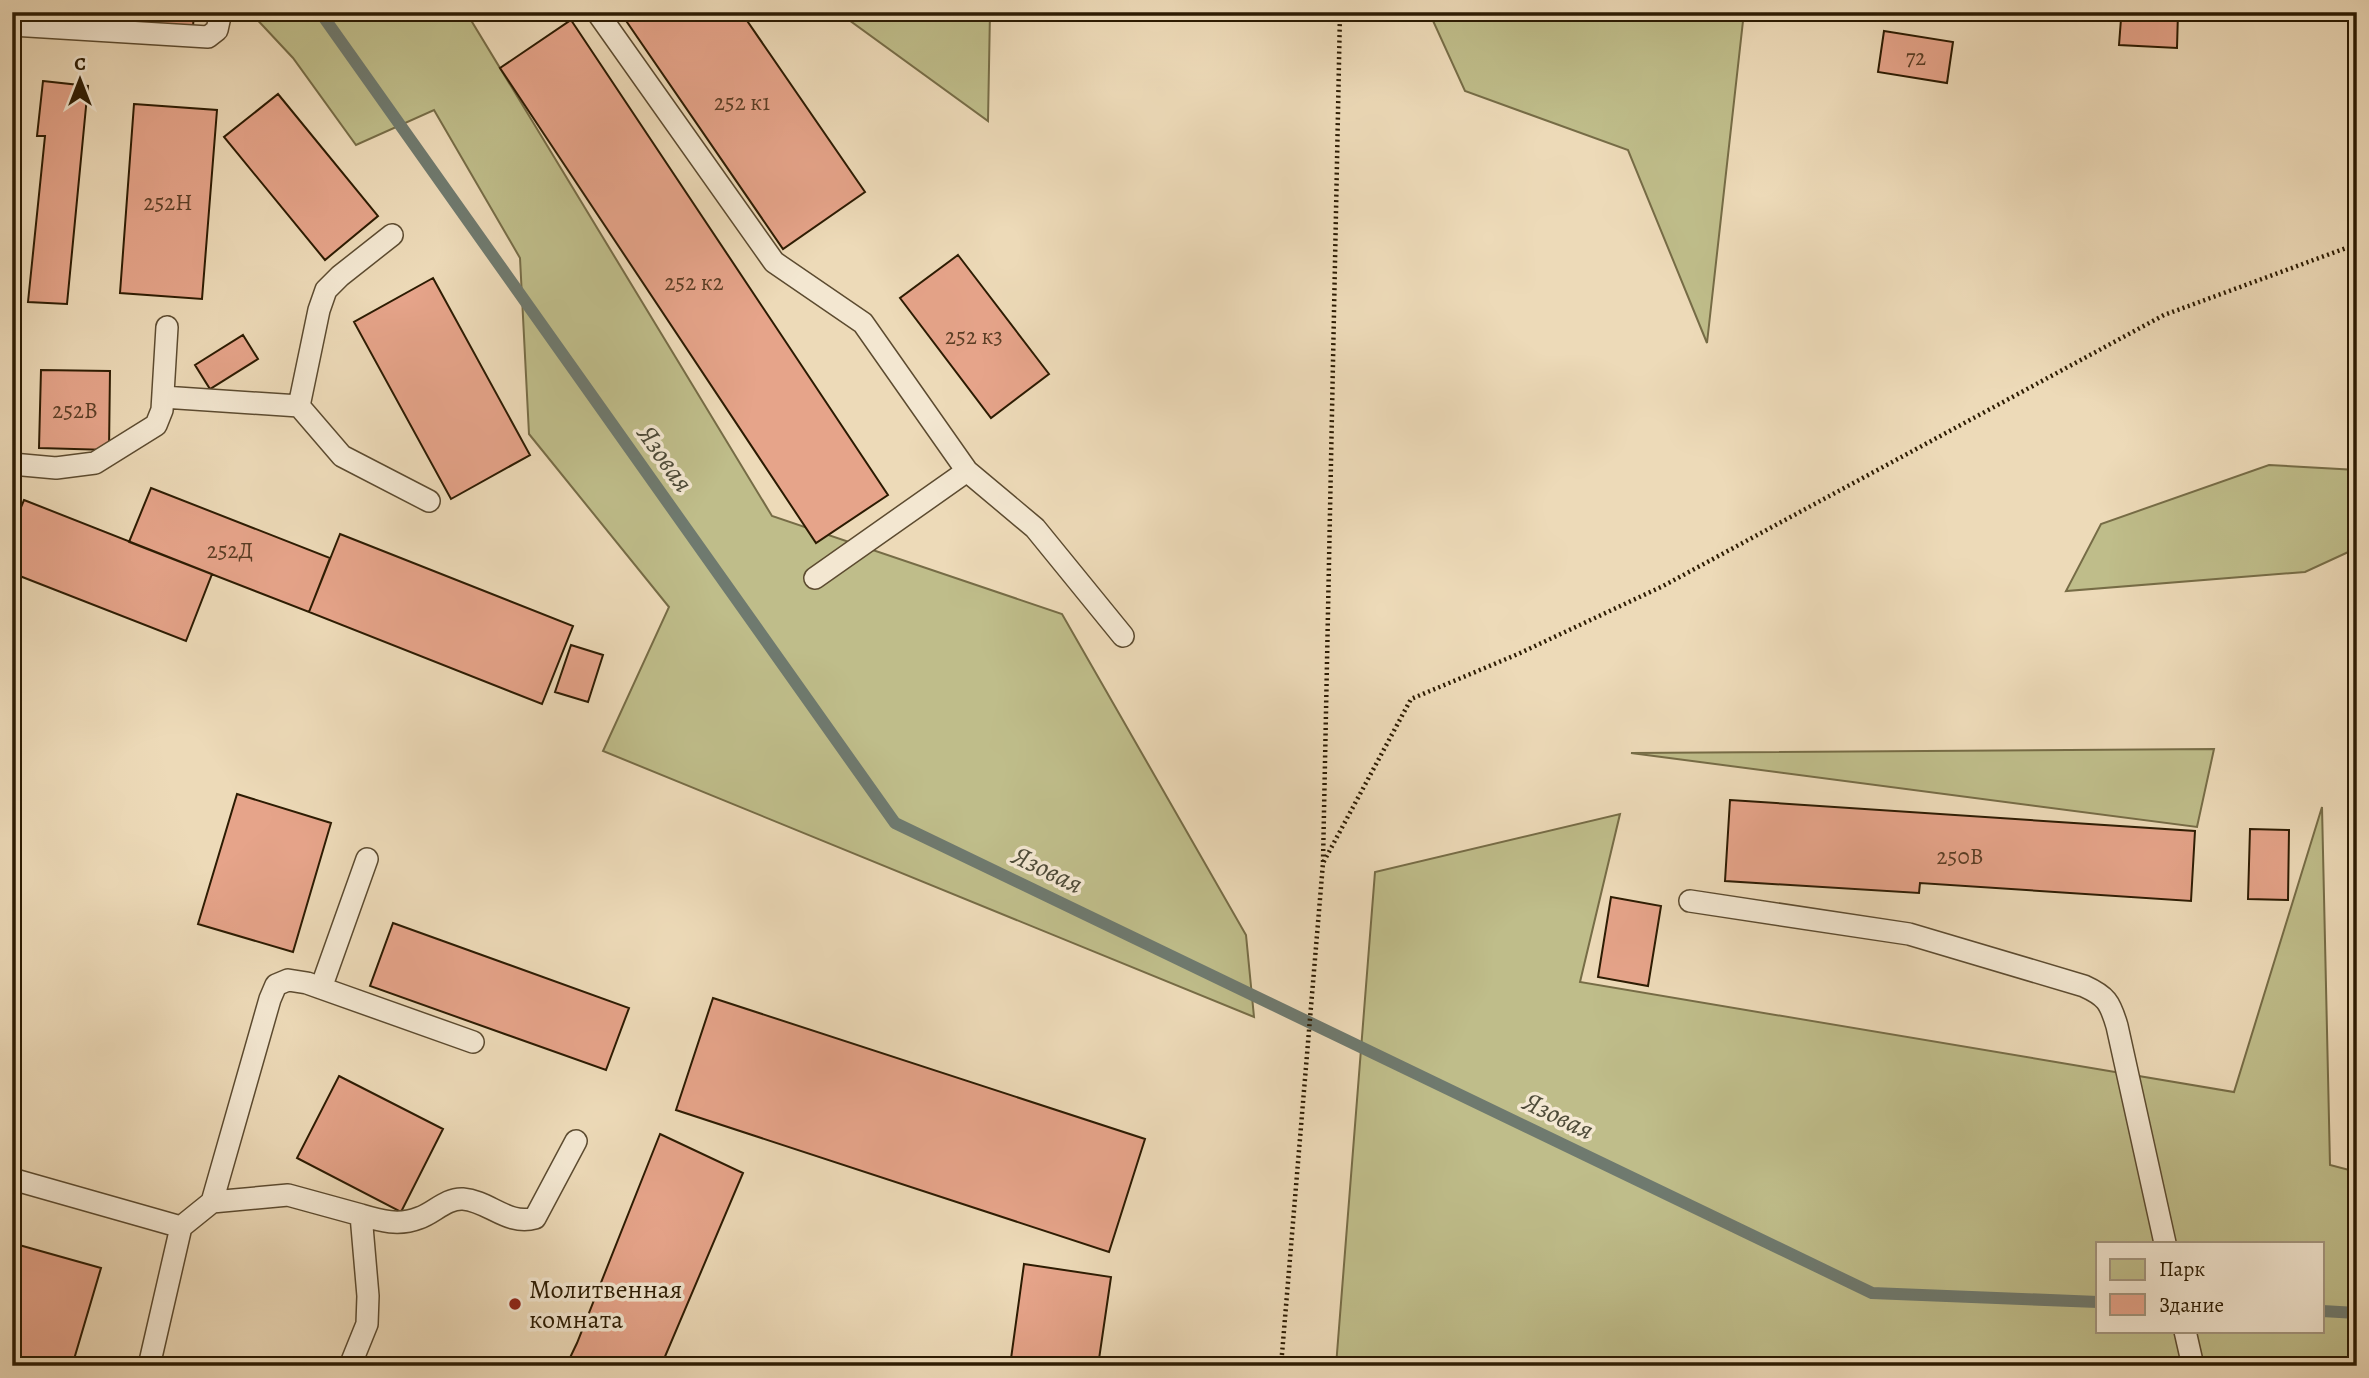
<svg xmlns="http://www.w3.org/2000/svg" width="2369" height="1378" viewBox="0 0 2369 1378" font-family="Alegreya,serif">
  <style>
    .green { fill: #bfbd8a; stroke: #766c46; stroke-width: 2; fill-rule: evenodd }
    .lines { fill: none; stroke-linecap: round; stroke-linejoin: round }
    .stream { stroke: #6f7a6f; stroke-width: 12 }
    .building { fill: #e6a48a; stroke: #2c1b02; stroke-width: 2 }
    .service-casing { stroke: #5c4b30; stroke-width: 24 }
    .path { stroke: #2c1b02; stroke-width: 4.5; stroke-dasharray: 2 3.5; stroke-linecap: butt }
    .service { stroke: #f3e7d1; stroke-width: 21 }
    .poi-dot { fill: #8f2418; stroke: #f3e7d1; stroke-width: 2.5 }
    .labels { text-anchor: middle; stroke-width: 7; stroke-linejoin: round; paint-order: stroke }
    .number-label { font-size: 23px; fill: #5a3d24 }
    .poi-label { font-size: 26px; fill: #2c1b02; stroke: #f3e7d1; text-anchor: start }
    .water-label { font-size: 28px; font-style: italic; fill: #4d4a38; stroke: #f3e7d1 }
  </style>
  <rect width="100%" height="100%" fill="#eddab8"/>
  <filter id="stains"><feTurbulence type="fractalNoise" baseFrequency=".00286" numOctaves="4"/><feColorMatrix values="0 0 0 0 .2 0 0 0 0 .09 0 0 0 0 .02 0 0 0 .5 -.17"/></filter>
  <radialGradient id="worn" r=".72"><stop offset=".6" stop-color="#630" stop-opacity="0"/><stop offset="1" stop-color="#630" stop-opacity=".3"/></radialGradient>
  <!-- green -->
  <path class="green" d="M250,12H466L772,516L1062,614L1246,935L1254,1017L603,751L669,607L529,434L520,258L434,110L356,145L293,58Z
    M844,12H990L988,121L849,20Z
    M1429,12H1744L1707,343L1628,150L1465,91Z
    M2269,465L2357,470V548L2305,572L2066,591L2101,524Z
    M2214,749L2197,827L1631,753Z
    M2322,807L2330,1165L2357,1172V1366H1336L1375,872L1620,814L1580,982L2234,1092ZM2098,1243H2322V1331H2098Z"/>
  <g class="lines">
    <!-- stream -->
    <path class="stream" d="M320,12L895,823L1872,1293L2098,1302
      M2322,1311L2357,1313"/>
  </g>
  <!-- building -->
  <path class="building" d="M54,12H194L193,27L54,17Z
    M620,12H741L865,192L783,249Z
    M2089,12H2178L2177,48L2119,45L2121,19L2088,18Z
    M2221,12H2277L2276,20L2221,16Z
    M571,20L888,495L816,543L500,68Z
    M1884,31L1953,42L1947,83L1878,72Z
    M43,81L88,86L67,304L28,302L45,136H37Z
    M278,94L378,216L325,260L224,137Z
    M134,104L217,110L202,299L120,293Z
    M958,255L1049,374L991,418L900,298Z
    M433,278L530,455L451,499L354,322Z
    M243,335L258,359L210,389L195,365Z
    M41,370L110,371L109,450L39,448Z
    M151,488L330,558L309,612L129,542Z
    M24,500L212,574L186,641L12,573V529Z
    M340,534L573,626L542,704L309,612Z
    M571,645L603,655L588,702L555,692Z
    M237,794L331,823L293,952L198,924Z
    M1730,800L2195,831L2191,901L1920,883L1919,893L1725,881Z
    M2250,829L2289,830L2288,900L2248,899Z
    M1611,897L1661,906L1648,986L1598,977Z
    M393,923L629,1008L606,1070L370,986Z
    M713,998L1145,1139L1109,1252L676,1110Z
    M339,1076L443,1129L401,1212L297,1158Z
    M660,1134L743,1173L661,1366H566L577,1343Z
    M12,1243L101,1268L72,1366H12Z
    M1024,1264L1111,1277L1098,1366H1010Z"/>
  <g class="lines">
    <defs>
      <path id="service" d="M597,12L774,262L863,323L967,471L815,578
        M12,25L208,37L217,30L221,12
        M163,397L299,406L342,456L429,501
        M299,406L319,310L326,290L340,276L392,235
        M12,464L56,468L95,463L156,425L162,410L167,327
        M967,471L1035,528L1123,636
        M1690,901L1909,934L2084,986C2106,996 2110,1002 2117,1026L2165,1243
        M321,988L367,859
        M12,1179L181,1227L212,1202L270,999L276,985L288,980L307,983L473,1042
        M212,1202L288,1195L361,1215L368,1296L367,1324L350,1366
        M361,1215C381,1221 399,1226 419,1218C434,1213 446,1198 463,1199C489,1201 508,1226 535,1218L576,1141
        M2185,1331L2193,1366
        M149,1366L181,1227"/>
    </defs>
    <!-- service casing -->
    <use href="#service" class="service-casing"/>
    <!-- path -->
    <path class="path" d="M1323,862L1340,12
      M1281,1366L1323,863L1411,699L1518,654L1663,586L2164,315L2357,244"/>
    <!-- service -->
    <use href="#service" class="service"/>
  </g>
  <!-- markers -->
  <circle class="poi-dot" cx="515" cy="1304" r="7"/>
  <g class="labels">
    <!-- number labels -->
    <g class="number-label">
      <text x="1916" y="65">72</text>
      <text x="742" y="110">252 к1</text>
      <text x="168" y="210">252Н</text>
      <text x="694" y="290">252 к2</text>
      <text x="974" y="344">252 к3</text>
      <text x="75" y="418">252В</text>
      <text x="230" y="558">252Д</text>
      <text x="1960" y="864">250В</text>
    </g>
    <!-- poi labels -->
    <g class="poi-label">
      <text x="529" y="1298">Молитвенная<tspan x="529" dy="30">комната</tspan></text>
    </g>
    <!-- water labels -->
    <g class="water-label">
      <text transform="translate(666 458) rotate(55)" y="10">Язовая</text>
      <text transform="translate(1048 869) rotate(26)" y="10">Язовая</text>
      <text transform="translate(1559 1115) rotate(26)" y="10">Язовая</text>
    </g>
  </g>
  <!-- margin -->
  <rect width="2369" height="1378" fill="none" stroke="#eddab8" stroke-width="42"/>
  <rect x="14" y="14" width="2341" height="1350" fill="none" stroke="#2c1b02" stroke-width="3.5"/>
  <rect x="21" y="21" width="2327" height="1336" fill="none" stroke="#2c1b02" stroke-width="2"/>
  <!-- legend -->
  <rect x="2096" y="1242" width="228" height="91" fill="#f3e7d1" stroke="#a3957e" stroke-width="2"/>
  <rect x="2110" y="1259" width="35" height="21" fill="#bfbd8a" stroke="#a3957e" stroke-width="2"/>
  <text x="2159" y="1276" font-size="21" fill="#2c1b02">Парк</text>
  <rect x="2110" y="1294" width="35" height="21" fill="#e6a48a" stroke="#a3957e" stroke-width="2"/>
  <text x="2159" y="1312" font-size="21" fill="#2c1b02">Здание</text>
  <!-- north arrow -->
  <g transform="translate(80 80)" stroke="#f3e7d1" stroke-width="5" paint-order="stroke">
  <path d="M0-5L12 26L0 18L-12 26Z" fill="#2c1b02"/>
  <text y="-10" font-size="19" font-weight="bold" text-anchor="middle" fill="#2c1b02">С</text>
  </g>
  <rect width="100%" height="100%" filter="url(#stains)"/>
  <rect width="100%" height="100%" fill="url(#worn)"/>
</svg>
